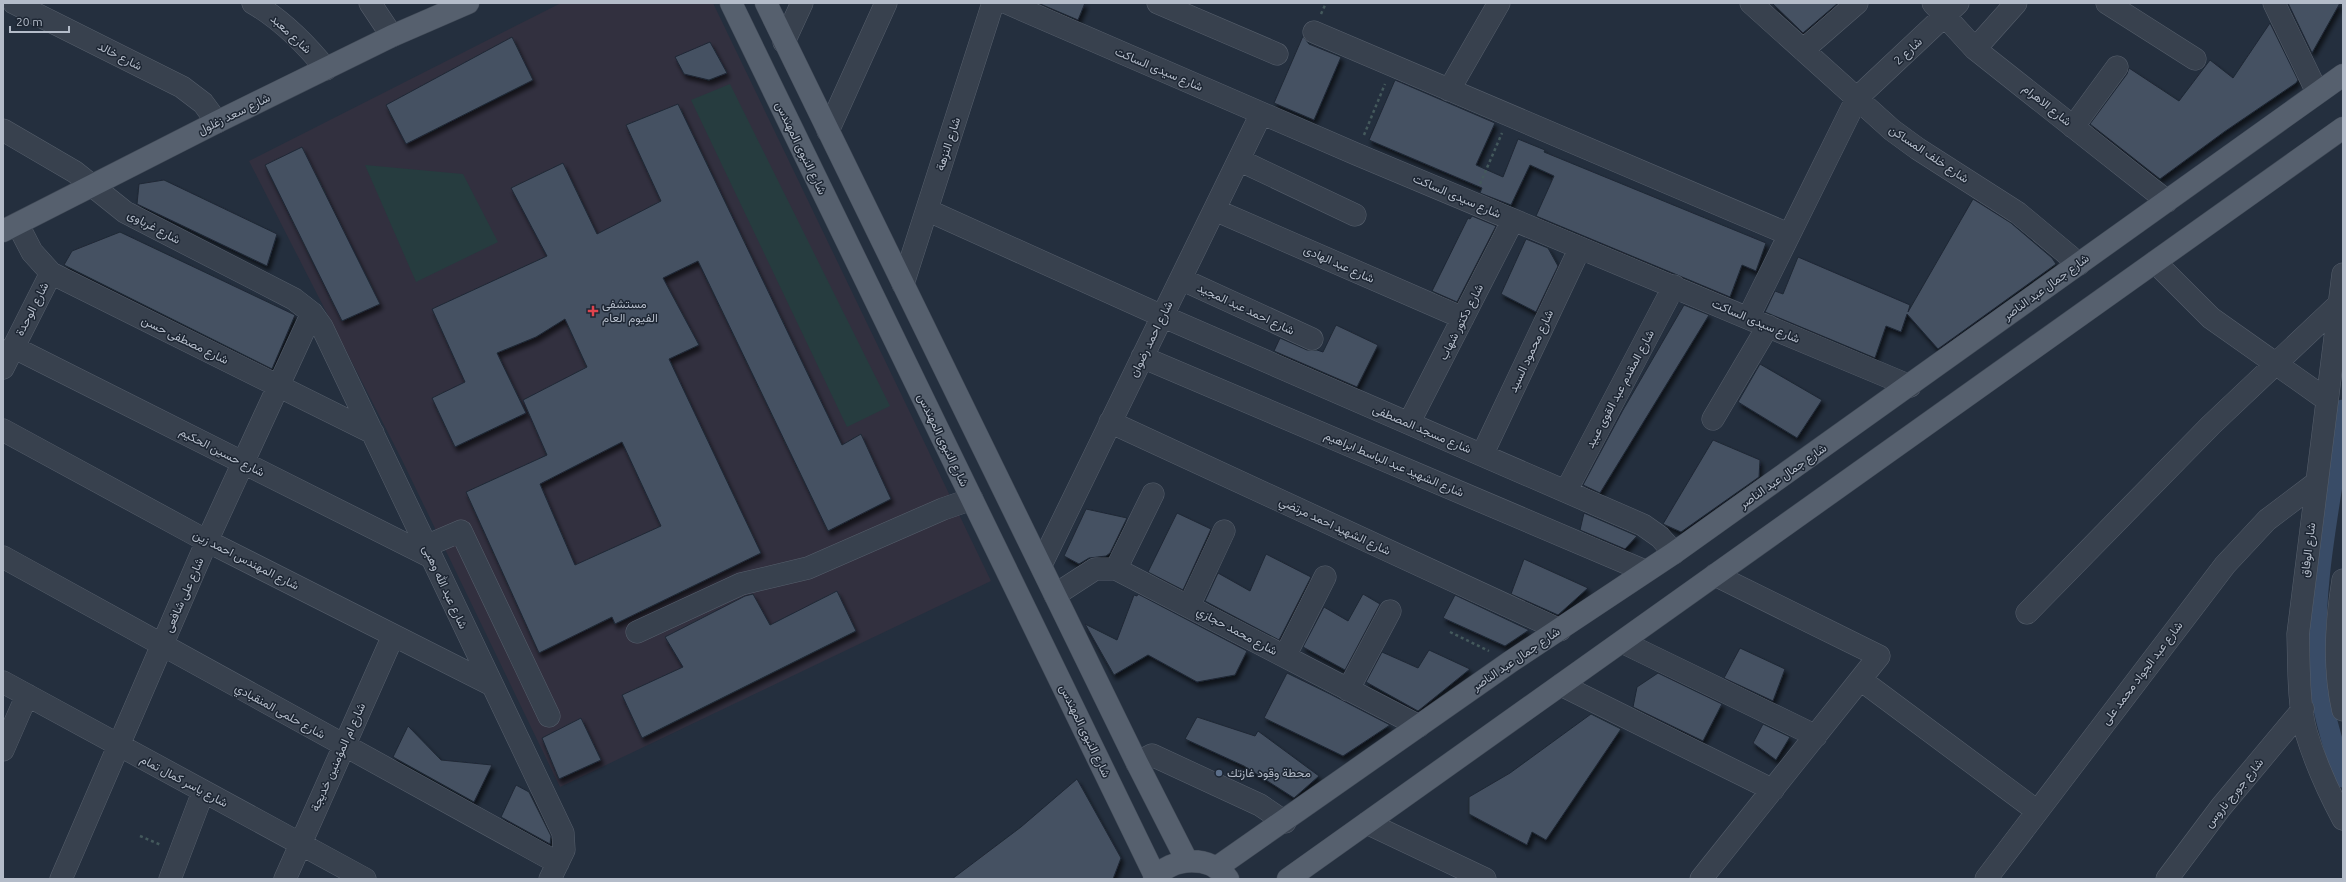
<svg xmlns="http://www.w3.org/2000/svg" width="2346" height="882" viewBox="0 0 2346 882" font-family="Ubuntu,Vazirmatn,sans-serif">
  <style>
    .medical { fill: #32303f }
    .green { fill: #263c3f }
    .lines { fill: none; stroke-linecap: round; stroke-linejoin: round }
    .canal { stroke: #394c67; stroke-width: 21 }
    .building { fill: #455162; stroke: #1f2835; fill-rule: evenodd; filter: url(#shadow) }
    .minor-casing { stroke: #565f6c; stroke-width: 23 }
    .major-casing { stroke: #414a57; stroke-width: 23 }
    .path { stroke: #44595c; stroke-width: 2.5; stroke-dasharray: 3 3; stroke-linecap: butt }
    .minor { stroke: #38414e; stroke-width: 22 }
    .major { stroke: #56606e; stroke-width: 22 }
    .health-dot { fill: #e0444e; stroke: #1d2633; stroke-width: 1.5 }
    .service-dot { fill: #5c6f8a; stroke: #1d2633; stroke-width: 1.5 }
    .labels { text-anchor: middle; stroke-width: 3; stroke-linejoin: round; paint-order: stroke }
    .street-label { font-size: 12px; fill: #b4bcc9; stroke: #1d2633 }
    .poi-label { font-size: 12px; fill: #b4bcc9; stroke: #1d2633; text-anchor: start }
  </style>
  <defs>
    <filter id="shadow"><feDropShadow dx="2.5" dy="4.5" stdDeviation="2" flood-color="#0009"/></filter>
  </defs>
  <rect width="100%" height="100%" fill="#242f3e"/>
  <!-- medical -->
  <path class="medical" d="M561,3H713L991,581L560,787L402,460L249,161Z"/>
  <!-- green -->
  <path class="green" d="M730,84L890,406L847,427L691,100Z
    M365,165L463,174L498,242L416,282Z"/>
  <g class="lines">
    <!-- canal -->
    <path class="canal" d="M2343,410C2333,494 2311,580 2317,666C2320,703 2332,741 2343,777"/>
  </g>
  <!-- building -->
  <path class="building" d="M1038,3H1085L1078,20Z
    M1772,3H1838L1803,33Z
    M2288,3H2340L2312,53Z
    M2270,23L2298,80L2296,83L2224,132L2160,179L2090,124L2127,74L2129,68L2179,101L2210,60L2233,78Z
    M1303,36L1309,44L1341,57L1314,120L1274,103Z
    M512,37L533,80L406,144L386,105Z
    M710,42L727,73L709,80L684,74L675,57Z
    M1395,80L1495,123L1476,165L1503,177L1518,139L1545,150L1544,152L1766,243L1756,271L1742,265L1730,297L1536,216L1554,176L1530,165L1511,205L1480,193L1482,188L1369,140Z
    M678,104L842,445L861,434L891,499L828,531L698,261L663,278L699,345L669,359L761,553L615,624L612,617L539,653L466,492L547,455L523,400L587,367L565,319L536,337L497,353L526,413L455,447L432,398L465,382L432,309L547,256L511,188L563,163L597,234L661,201L626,125ZM622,442L661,526L575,565L540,484Z
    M302,147L380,304L342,321L265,165Z
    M164,180L277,234L267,266L137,204L139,184Z
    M1973,199L2011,223L2052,258L2056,264L1938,349L1907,314L1901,332L1886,326L1875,358L1765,312L1775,291L1783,294L1798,257L1910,305L1908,312Z
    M1472,216L1496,226L1457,302L1432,291L1468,218L1470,219Z
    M120,232L295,315L272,369L64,265L72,251Z
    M1526,239L1548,248L1558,266L1536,312L1501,294Z
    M1684,305L1709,315L1600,493L1583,485L1623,410Z
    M1336,325L1378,345L1357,387L1274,351L1280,338L1307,350H1317L1323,352Z
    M1760,364L1822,400L1797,438L1738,402Z
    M1713,440L1760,460L1759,477L1681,532L1663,524Z
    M1086,509L1127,518L1110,553L1106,556L1089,558L1079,564L1064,556Z
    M1177,513L1211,529L1183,590L1148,572Z
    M1584,513L1637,536L1625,549L1580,530Z
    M1266,554L1311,577L1279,640L1205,601L1218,573L1250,591Z
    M1524,559L1588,588L1558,615L1511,594Z
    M837,591L856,631L642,738L622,695L683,667L665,637L745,596L753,594L770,625Z
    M1138,594L1247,651L1235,675L1197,682L1148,655L1114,675L1085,624L1117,640L1134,595L1137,596Z
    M1363,594L1380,604L1345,670L1303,647L1324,607L1348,621Z
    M1455,595L1529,630L1505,646L1443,618Z
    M1740,648L1785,669L1773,701L1724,678Z
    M1429,650L1470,669L1418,711L1366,682L1382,652L1418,668Z
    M1287,673L1330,694L1390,725L1343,756L1264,718Z
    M1658,673L1722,704L1703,741L1633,707L1637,687Z
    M1591,714L1621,729L1546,840L1532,832L1527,845L1469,814V797L1510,773Z
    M1197,717L1255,736L1258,731L1319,776L1294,798L1244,766L1185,739Z
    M581,718L601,760L559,779L542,738Z
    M1763,724L1790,737L1776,760L1753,743Z
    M408,726L441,760L492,765L474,802L393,757Z
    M1077,779L1121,858L1113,879H952L1021,827Z
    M516,785L529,792L551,836L550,844L501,817Z"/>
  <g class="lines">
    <defs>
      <path id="minor" d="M14,3L182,87L203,103L217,122
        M253,3C282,20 305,43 326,69
        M370,3L392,36
        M1007,3L1356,154L1910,386
        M1158,3L1277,54
        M1751,3L1892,130L1918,149L2018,213L2079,264
        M1933,3L1975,49L2167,201
        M2107,3L2195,59
        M2274,3L2317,92
        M1314,32L1788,234
        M784,42L802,3
        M1975,49L2016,3
        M1803,50L1857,3
        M1449,90L1499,3
        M2073,127L2117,67
        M3,130L75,172L125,212L294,299L312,313L322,327L563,833L564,850L550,879
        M828,131L886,3
        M1239,160L1355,215
        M927,210L1162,316L1643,525L1660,537L1674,553
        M1215,210L1463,318
        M18,225L32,252L51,273L373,433
        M2155,262L2211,318L2327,400
        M2343,274L2298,634C2299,665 2298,703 2306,732C2315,762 2328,791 2343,819
        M1181,279L1312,339
        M903,284L993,3
        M1748,318L1857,98L1958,3
        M13,347L431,557
        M1142,357L1645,571
        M3,368L51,273
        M1713,419L1768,326
        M1110,422L1560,630
        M1409,423L1513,220
        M3,430L207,541L492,685
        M1482,455L1580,248
        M1566,491L1674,286
        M426,546L461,531L549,716
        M3,557L558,863
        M1041,565L1261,114
        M1116,569L1153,494
        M2343,580C2336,623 2333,667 2343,710
        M1055,595L1095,569H1116L1419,726
        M1189,606L1224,531
        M2027,613L2211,425L2339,304
        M637,632L741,584L808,568L943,509L972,499
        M1622,642L1816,736
        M1285,656L1325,577
        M1861,680L2037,811
        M3,682L365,879
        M1561,685L1773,790
        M1348,690L1390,611
        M3,750L27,695
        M1137,763L1152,755L1260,805L1285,822
        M1367,823L1485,879
        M61,879L207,541L312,313
        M170,879L203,792
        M285,879L393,636
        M1701,879L1879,656L1715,575
        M1986,879L2225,565L2267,520L2316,483
        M2167,879L2221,807L2303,709"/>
      <path id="major" d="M731,3L1155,876
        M766,3L1137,763L1187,861
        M3,231L217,122L392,36L468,3
        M1216,868L1510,662L1674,553L2343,75
        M1154,879C1171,856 1212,855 1228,879
        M1288,879L2343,128"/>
    </defs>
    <!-- minor casing -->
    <use href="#minor" class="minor-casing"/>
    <!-- major casing -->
    <use href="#major" class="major-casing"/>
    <!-- path -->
    <path class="path" d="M1321,14L1326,3
      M1364,135L1385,84
      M1480,184L1502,133
      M1450,632L1489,651
      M140,836L161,845"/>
    <!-- minor -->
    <use href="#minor" class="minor"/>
    <!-- major -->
    <use href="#major" class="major"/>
  </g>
  <!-- markers -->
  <path class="health-dot" d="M591 305h4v4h4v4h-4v4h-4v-4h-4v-4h4z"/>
  <circle class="service-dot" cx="1219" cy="773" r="4"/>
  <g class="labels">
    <!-- street labels -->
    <g class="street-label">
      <text transform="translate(291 34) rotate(43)" y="4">شارع معبد</text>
      <text transform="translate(1908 51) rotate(-43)" y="4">شارع 2</text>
      <text transform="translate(120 56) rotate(27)" y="4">شارع خالد</text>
      <text transform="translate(1159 69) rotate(23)" y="4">شارع سيدى الساكت</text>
      <text transform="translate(2047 105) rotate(39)" y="4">شارع الاهرام</text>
      <text transform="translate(234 114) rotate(-26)" y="4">شارع سعد زغلول</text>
      <text transform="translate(948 144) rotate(-72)" y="4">شارع النزهة</text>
      <text transform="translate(801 148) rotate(64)" y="4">شارع النبوى المهندس</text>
      <text transform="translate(1929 154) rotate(34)" y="4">شارع خلف المساكن</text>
      <text transform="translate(1457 196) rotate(23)" y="4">شارع سيدى الساكت</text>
      <text transform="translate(154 227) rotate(28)" y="4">شارع غرباوى</text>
      <text transform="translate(1339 264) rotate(24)" y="4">شارع عبد الهادى</text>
      <text transform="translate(2046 287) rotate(-36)" y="4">شارع جمال عبد الناصر</text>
      <text transform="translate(32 309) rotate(-63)" y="4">شارع الوحدة</text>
      <text transform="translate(1246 309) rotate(25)" y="4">شارع احمد عبد المجيد</text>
      <text transform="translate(1756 321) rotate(23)" y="4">شارع سيدى الساكت</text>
      <text transform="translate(1461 322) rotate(-63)" y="4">شارع دكتور شهاب</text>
      <text transform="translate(1151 339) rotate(-64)" y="4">شارع احمد رضوان</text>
      <text transform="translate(185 340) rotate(26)" y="4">شارع مصطفى حسن</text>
      <text transform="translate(1531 351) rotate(-65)" y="4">شارع محمود السيد</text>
      <text transform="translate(1620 389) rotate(-62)" y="4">شارع المقدم عبد القوى عبيد</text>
      <text transform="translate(1422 429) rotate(23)" y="4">شارع مسجد المصطفى</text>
      <text transform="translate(943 440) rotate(64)" y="4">شارع النبوى المهندس</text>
      <text transform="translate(222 452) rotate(27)" y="4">شارع حسين الحكيم</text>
      <text transform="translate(1394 464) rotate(23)" y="4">شارع الشهيد عبد الباسط ابراهيم</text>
      <text transform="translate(1783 476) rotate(-35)" y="4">شارع جمال عبد الناصر</text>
      <text transform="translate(1335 526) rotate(25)" y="4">شارع الشهيد احمد مرتضي</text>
      <text transform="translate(2308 550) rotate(-83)" y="4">شارع الوفاق</text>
      <text transform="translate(246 560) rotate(27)" y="4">شارع المهندس احمد زين</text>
      <text transform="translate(445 587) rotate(65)" y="4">شارع عبد الله وهبى</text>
      <text transform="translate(184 595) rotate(-66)" y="4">شارع على شافعى</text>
      <text transform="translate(1237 631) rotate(28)" y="4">شارع محمد حجازي</text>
      <text transform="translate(1516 659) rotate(-34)" y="4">شارع جمال عبد الناصر</text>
      <text transform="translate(2142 673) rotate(-53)" y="4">شارع عبد الجواد محمد على</text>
      <text transform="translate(280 711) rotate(29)" y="4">شارع حلمى المنقبادي</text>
      <text transform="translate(1085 731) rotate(64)" y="4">شارع النبوى المهندس</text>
      <text transform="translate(338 757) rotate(-66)" y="4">شارع ام المؤمنين خديجة</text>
      <text transform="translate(184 781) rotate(28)" y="4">شارع ياسر كمال تمام</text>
      <text transform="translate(2234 793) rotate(-51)" y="4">شارع جورج ناروس</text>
    </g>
    <!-- poi labels -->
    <g class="poi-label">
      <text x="602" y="308">مستشفى<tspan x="602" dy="14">الفيوم العام</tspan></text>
      <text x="1227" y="777">محطة وقود غازتك</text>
    </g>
  </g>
  <!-- border -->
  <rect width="2346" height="882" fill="none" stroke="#b4bcc9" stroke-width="8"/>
  <!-- scale -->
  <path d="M10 26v6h59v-6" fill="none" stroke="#b4bcc9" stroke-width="2"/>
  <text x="16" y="26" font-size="12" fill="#b4bcc9" stroke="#1d2633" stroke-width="3" paint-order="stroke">20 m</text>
</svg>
